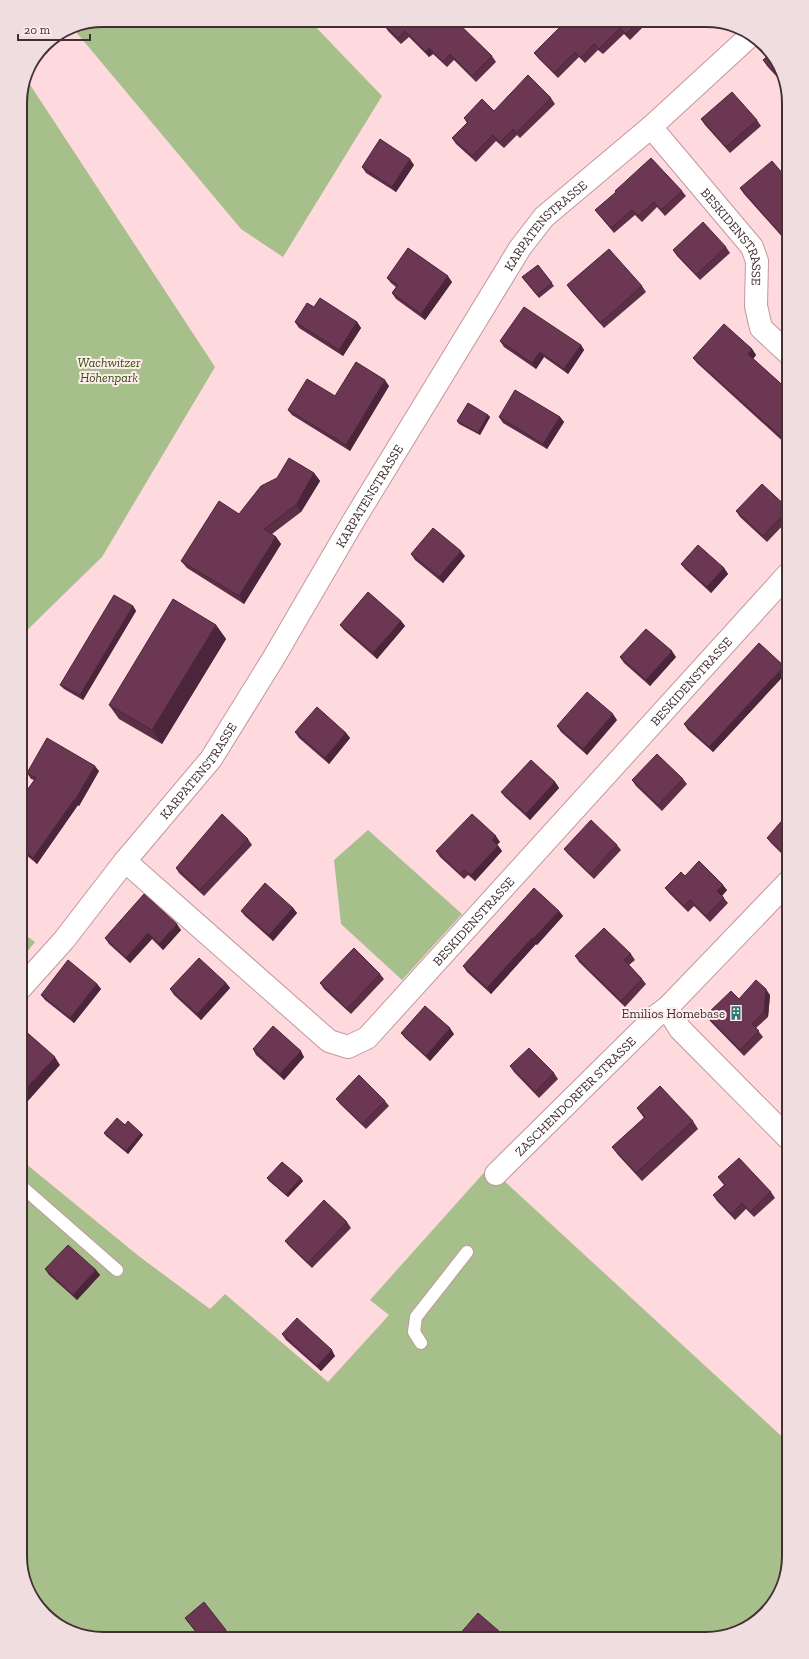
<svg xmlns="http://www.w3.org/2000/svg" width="809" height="1659" viewBox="0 0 809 1659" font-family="'Zilla Slab',serif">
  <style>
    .green { fill: #a7c08b }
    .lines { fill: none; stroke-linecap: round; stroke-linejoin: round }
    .lane-casing { stroke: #c3979e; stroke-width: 14 }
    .street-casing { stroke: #c3979e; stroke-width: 24 }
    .lane { stroke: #fff; stroke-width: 12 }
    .street { stroke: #fff; stroke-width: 22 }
    .wall { fill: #5c2f47 }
    .shaded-wall { fill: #4b263a }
    .building { fill: #6b3753; stroke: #4b263a }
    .labels { text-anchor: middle; stroke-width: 4; stroke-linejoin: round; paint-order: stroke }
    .street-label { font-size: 13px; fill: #412f32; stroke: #ffecee }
    .park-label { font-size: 13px; font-style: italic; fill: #344b0d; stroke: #ffecee }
    .poi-label { font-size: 13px; fill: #412f32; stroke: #ffecee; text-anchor: end }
    .rim { fill: none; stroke: #412f32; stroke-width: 2 }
  </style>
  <rect width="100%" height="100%" fill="#fed9de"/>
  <!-- green -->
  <path class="green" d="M103,20H309L382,96L283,257L241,229L71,26Z
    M25,77L215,367L102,557L20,637V97Z
    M368,830L462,914L402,980L341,924L334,860Z
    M20,931L35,942L20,961Z
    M20,1159L140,1257L210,1309L225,1294L328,1382L389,1315L370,1300L489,1167L789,1443V1557L775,1603L738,1633L706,1639H97L52,1622L26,1588L20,1556Z"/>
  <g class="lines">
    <defs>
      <path id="lane" d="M20,1185L117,1270
        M421,1343L414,1332L416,1317L467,1252"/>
      <g id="street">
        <path id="s1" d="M651,127L752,247L757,261L756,306L761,328L789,354"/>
        <path id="s2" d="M125,861L329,1041L348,1047L367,1038L789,573"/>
        <path id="s3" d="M20,989L64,940L125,861L211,759L273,659L354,520L520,248L544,217L651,127L751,35"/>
        <path d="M667,1008L680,1029L789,1139"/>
        <path id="s4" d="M496,1174L656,1016L667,1008L789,881"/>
      </g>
    </defs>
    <!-- lane casing -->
    <use href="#lane" class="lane-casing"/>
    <!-- street casing -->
    <use href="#street" class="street-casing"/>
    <!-- lane -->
    <use href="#lane" class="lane"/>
    <!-- street -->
    <use href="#street" class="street"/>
  </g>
  <!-- wall -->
  <path class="wall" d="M580,20H642L640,22L643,27L630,40L624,34L603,54L598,50L585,63L579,57L558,78L538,58L534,53L575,25Z
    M384,25L449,28L492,56L496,62L476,82L454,60L447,67L433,54L429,57L409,37L401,44L388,31Z
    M763,60L783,71L786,87L767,66Z
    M551,98L555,104L520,138L517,135L504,148L496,141L476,162L456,144L452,138L467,123L464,118L494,111Z
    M701,119L757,120L761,126L730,153L705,125Z
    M414,165L396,192L366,173L362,167Z
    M789,181V255L781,245L786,241L744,194L740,188Z
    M682,191L686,196L665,216L657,207L642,222L635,215L614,233L599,215L595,210Z
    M726,247L730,253L700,280L677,256L673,250Z
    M538,265L554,286L539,298L522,277Z
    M387,278L452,282L425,320L396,299L392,293L396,287L391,283Z
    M567,285L642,286L646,292L604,328L571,291Z
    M314,307L357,322L361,328L343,356L299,328L295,322Z
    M500,341L581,345L584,350L568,374L544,357L536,369L504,347Z
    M752,349L756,355L753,359L789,391V447L697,363L693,358Z
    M389,386L350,451L292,415L288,410L335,396Z
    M488,415L490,417L480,435L459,424L457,421Z
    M499,417H560L564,422L547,449L503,423Z
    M314,473L320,481L301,512L272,534L276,537L281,544L244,604L187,568L181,561L239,514Z
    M789,509V519L767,542L740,517L736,511Z
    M411,554L465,556L443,583L415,560Z
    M681,564L724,568L728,574L711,593L685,569Z
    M133,606L136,611L83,700L64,689L60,685Z
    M401,621L405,626L377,659L344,630L340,625Z
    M216,625L226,639L162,744L119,719L109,705Z
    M620,657H676L650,686L624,663Z
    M788,671L713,752L688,730L684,724Z
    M617,720L587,755L561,732L557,726Z
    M295,732L346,733L350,738L329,764L299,738Z
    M99,771L79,806L78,805L37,864L20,850V800L34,780L31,779L27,773Z
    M683,779L687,784L662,811L636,786L632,780Z
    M555,782L559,788L530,820L505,797L501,792Z
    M789,820V861L771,843L767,838Z
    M248,839L252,845L204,896L179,873L176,868Z
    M500,842L497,844L502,851L475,881L468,875L464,879L440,857L436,851Z
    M617,845L621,850L594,879L568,854L564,849Z
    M685,876L727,890L722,896L728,903L710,922L694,906L688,912L669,893L665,888Z
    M293,908L297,913L273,941L245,916L241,911Z
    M559,911L563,916L537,945L536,944L491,994L467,972L463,966Z
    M181,930L163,950L152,939L130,963L109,944L105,938Z
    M631,954L635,960L629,965L642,979L646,984L625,1007L579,962L575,956Z
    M380,974L384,979L351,1014L324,989L320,983Z
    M226,983L230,988L201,1020L174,995L170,989Z
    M97,984L101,989L74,1023L45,1000L41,995Z
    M770,995L768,1017L756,1028L763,1037L744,1056L710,1021L706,1015L739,999Z
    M401,1033L454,1034L430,1061L405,1038Z
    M253,1049L304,1057L284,1080L256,1055Z
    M510,1066L554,1073L558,1079L539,1098L514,1072Z
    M336,1099L385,1101L389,1106L366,1129L340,1104Z
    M637,1108L693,1121L698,1129L642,1181L618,1155L612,1147L644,1118Z
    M125,1125L141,1133L143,1135L128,1154L106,1136L104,1133Z
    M718,1177L771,1192L775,1198L754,1217L746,1209L735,1220L717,1201L713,1195L724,1185Z
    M267,1178L303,1181L288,1197L269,1181Z
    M347,1222L351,1228L312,1268L289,1246L285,1241Z
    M45,1269L96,1270L100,1275L77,1300L49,1275Z
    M282,1334L335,1356L321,1371L286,1340Z
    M185,1618L226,1630L230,1636L227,1639H201Z"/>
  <!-- shaded-wall -->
  <path class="shaded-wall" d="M429,48L433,54L429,57L426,52Z
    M410,159L414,165L396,192L392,187Z
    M448,276L452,282L425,320L421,314Z
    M357,322L361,328L343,356L339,350Z
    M581,345L584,350L568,374L564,369Z
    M752,349L756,355L752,360L748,354Z
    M540,352L544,357L536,369L532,363Z
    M385,380L389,386L350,451L346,445Z
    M488,415L490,417L480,435L478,433Z
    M560,417L564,422L547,449L543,444Z
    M314,473L320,481L301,512L296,505Z
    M276,537L281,544L244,604L239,596Z
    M461,551L465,556L443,583L439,577Z
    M724,568L728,574L711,593L707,587Z
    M133,606L136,611L83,700L80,695Z
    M401,621L405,626L377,659L373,653Z
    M216,625L226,639L162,744L152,730Z
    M672,651L676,657L650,686L646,680Z
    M784,666L788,671L713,752L709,747Z
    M613,714L617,720L587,755L583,749Z
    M346,733L350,738L329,764L325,758Z
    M95,766L99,771L79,806L75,800Z
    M555,782L559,788L530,820L526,814Z
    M74,800L78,805L37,864L33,858Z
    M496,836L500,842L496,846L492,840Z
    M498,846L502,851L475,881L471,875Z
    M723,885L727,890L721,897L717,891Z
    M293,908L297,913L273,941L269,935Z
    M559,911L563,916L537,945L533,939Z
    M177,924L181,930L163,950L159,944Z
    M148,933L152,939L130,963L126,958Z
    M532,938L536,944L491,994L487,988Z
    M226,983L230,988L201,1020L197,1014Z
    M97,984L101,989L74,1023L70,1018Z
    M766,989L770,995L768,1017L764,1012Z
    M450,1028L454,1034L430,1061L426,1056Z
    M301,1051L304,1057L284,1080L280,1074Z
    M55,1057L60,1065L20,1110V1095Z
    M141,1133L143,1135L128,1154L126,1151Z
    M301,1178L303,1181L288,1197L286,1195Z
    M96,1270L100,1275L77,1300L73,1295Z
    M332,1350L335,1356L321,1371L317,1366Z
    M500,1632L504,1637L503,1639H494Z"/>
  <!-- building -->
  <path class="building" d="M389,20H441L449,28L456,21L492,56L472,76L450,54L443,62L429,48L426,52L405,31L398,38L384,25Z
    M567,20H570L575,25L580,20H638L639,21L626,34L620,28L599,49L594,44L581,58L575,52L554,73L534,53Z
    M770,54L783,71L786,85L763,60Z
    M528,75L551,98L516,133L513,129L500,142L493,135L472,156L452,138L468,122L464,118L482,99L494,111Z
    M732,92L757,120L726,147L701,119Z
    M380,139L410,159L392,187L362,167Z
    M651,158L682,191L661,210L654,202L638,216L632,210L611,228L595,210L616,192L615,191Z
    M772,161L789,181V254L781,245L786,240L740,188Z
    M703,222L726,247L696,275L673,250Z
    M408,248L448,276L421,314L392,293L398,285L387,278Z
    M609,249L642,286L600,323L567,285Z
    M538,265L552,283L537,295L522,277Z
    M320,298L357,322L339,350L295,322L307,303L314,307Z
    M524,307L581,345L564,369L540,352L532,363L500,341Z
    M724,324L752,349L748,354L789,391V444L693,358Z
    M356,362L385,380L346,445L288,410L307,379L335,396Z
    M515,390L560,417L543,444L499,417Z
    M468,403L488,415L478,433L457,421Z
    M289,458L314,473L296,505L264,529L276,537L239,596L181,561L219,501L239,514L261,486L277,478Z
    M762,484L789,509L763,536L736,511Z
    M433,528L461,551L439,577L411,554Z
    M698,545L724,568L707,587L681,564Z
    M368,592L401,621L373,653L340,625Z
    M114,595L133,606L80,695L60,685Z
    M173,599L216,625L152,730L109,705Z
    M646,629L672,651L646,680L620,657Z
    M759,643L784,666L709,747L684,724Z
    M587,692L613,714L583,749L557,726Z
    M317,707L346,733L325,758L295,732Z
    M47,738L95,766L75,800H74L33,858L20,848V800L36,778L27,773Z
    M657,754L683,779L658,805L632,780Z
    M531,760L555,782L526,814L501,792Z
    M222,814L248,839L200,890L176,868Z
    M472,814L496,836L492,840L498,846L471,875L464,870L460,874L436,851Z
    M785,817L789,820V856L788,858L767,838Z
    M591,820L617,845L590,874L564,849Z
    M699,861L723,885L717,891L724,898L706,916L690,900L684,906L665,888L681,872L685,876Z
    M265,883L293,908L269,935L241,911Z
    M534,888L559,911L533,939L532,938L487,988L463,966Z
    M144,894L177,924L159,944L148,933L126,958L105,938Z
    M604,928L631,954L624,960L642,979L621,1001L575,956Z
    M354,948L380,974L347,1009L320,983Z
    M199,958L226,983L197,1014L170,989Z
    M68,960L97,984L70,1018L41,995Z
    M756,980L766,989L764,1012L752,1024L759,1031L740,1050L706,1015L731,991L739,999Z
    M425,1006L450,1028L426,1056L401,1033Z
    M273,1026L301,1051L280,1074L253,1049Z
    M23,1029L55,1057L20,1095V1032Z
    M529,1048L554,1073L535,1092L510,1066Z
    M359,1075L385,1101L362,1124L336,1099Z
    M660,1086L693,1121L636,1173L612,1147L645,1117L637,1108Z
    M789,1113V1119L786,1116Z
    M117,1118L125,1125L128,1121L141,1133L126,1151L104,1133Z
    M739,1158L771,1192L750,1212L742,1203L731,1214L713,1195L725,1185L718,1177Z
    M282,1162L301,1178L286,1195L267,1178Z
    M324,1200L347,1222L308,1263L285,1241Z
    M68,1245L96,1270L73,1295L45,1269Z
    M297,1318L332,1350L317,1366L282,1334Z
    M204,1602L226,1630L216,1639H202L185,1618Z
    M478,1613L500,1632L494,1639H462L458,1636Z"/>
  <!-- icons -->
  <defs>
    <symbol id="building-bare" viewBox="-9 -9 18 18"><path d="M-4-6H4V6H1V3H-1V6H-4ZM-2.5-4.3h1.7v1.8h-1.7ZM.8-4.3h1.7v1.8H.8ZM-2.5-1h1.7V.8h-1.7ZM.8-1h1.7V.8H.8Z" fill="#307873" stroke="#ffecee" stroke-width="2.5" paint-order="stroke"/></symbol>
  </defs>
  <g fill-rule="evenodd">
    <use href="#building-bare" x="726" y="1003" width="20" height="20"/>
  </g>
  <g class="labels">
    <!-- street labels -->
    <g class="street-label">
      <text dy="5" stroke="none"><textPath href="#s3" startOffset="930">KARPATENSTRASSE</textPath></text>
      <text dy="5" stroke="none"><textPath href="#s1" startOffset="139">BESKIDENSTRASSE</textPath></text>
      <text dy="5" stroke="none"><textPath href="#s3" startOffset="606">KARPATENSTRASSE</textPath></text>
      <text dy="5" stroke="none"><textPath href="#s2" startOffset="795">BESKIDENSTRASSE</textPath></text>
      <text dy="5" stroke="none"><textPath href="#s3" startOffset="282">KARPATENSTRASSE</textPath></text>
      <text dy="5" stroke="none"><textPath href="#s2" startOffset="471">BESKIDENSTRASSE</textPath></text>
      <text dy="5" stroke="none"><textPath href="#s4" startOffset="111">ZASCHENDORFER STRASSE</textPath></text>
    </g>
    <!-- park labels -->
    <g class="park-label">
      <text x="109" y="367">Wachwitzer<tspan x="109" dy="15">Höhenpark</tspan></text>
    </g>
    <!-- poi labels -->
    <g class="poi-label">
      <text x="725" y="1018">Emilios Homebase</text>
    </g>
  </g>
  <!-- crop -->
  <path d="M0 0H809V1659H0ZM103 27H706A76 76 0 0 1 782 103V1556A76 76 0 0 1 706 1632H103A76 76 0 0 1 27 1556V103A76 76 0 0 1 103 27Z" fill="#f0dddf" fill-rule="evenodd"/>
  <path class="rim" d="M103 27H706A76 76 0 0 1 782 103V1556A76 76 0 0 1 706 1632H103A76 76 0 0 1 27 1556V103A76 76 0 0 1 103 27Z"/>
  <!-- scale -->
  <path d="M18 34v6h72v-6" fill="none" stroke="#412f32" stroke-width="2"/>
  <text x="24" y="34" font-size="12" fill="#412f32" stroke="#ffecee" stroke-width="3" paint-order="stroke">20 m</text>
</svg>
